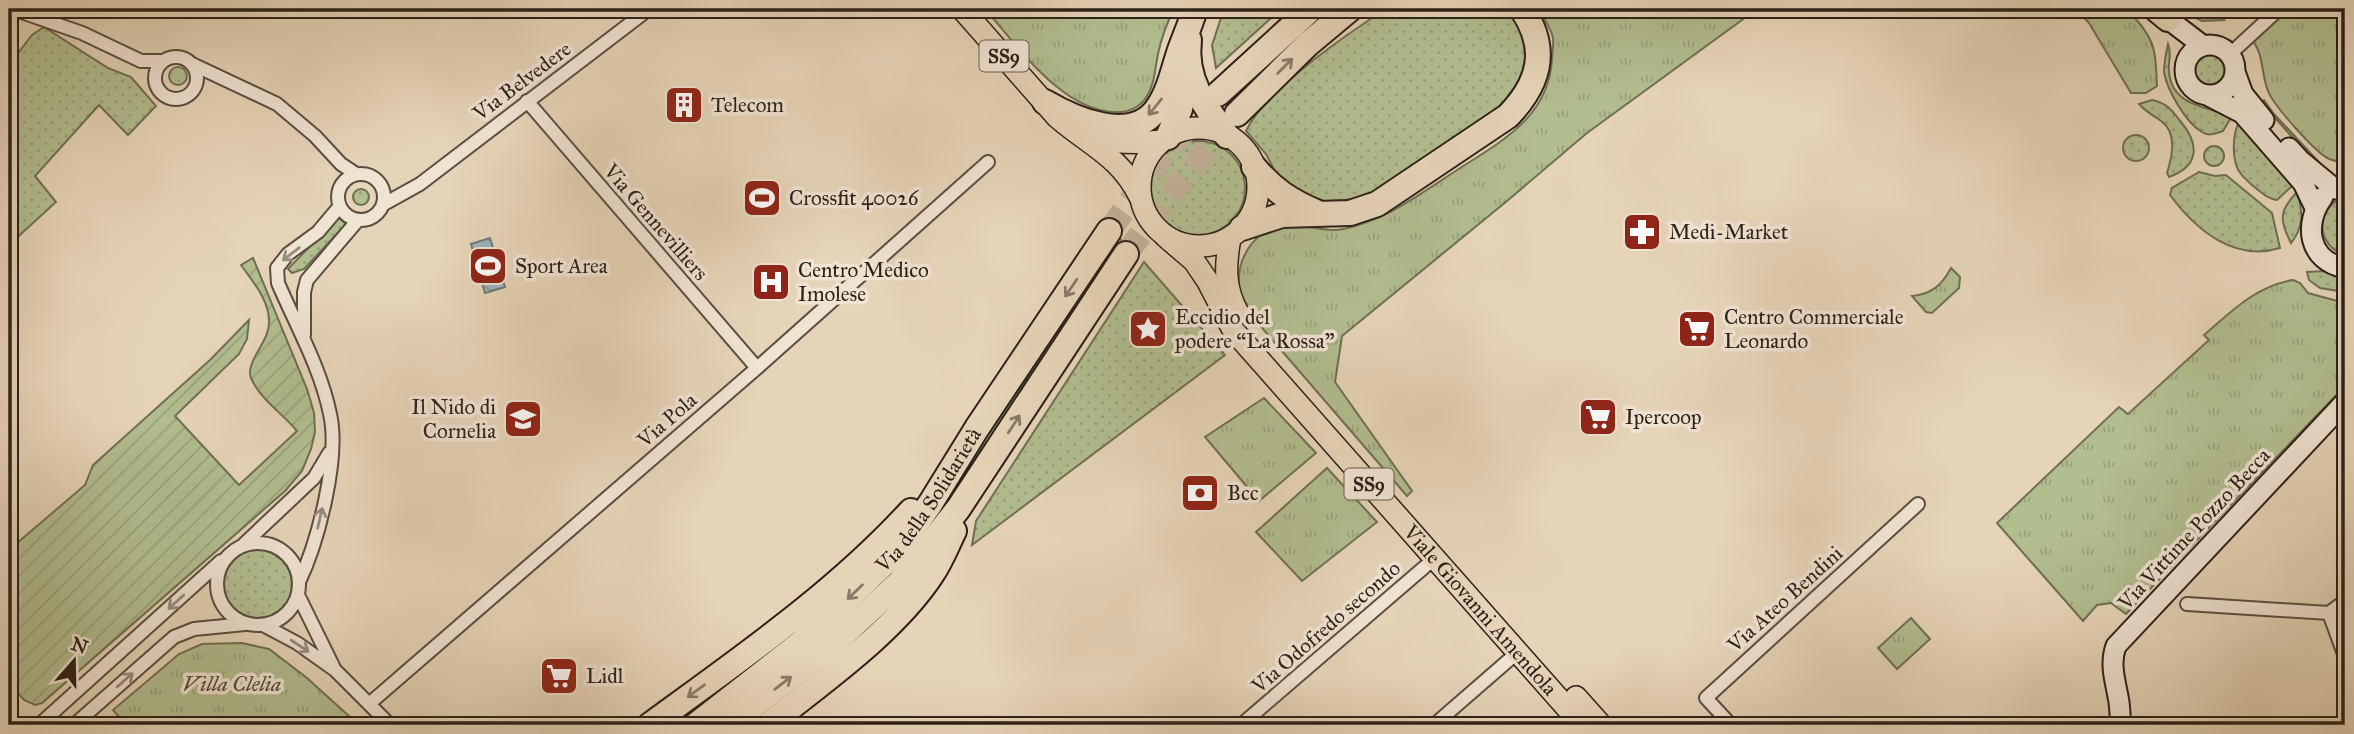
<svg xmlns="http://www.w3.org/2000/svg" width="2354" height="734" viewBox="0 0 2354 734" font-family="'IM FELL Great Primer',serif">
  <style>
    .grass { fill: url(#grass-dots); stroke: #6f6f54; stroke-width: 2 }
    .park { fill: url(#park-tufts); stroke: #6f6f54; stroke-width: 2 }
    .garden { fill: url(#garden-furrows); stroke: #6f6f54; stroke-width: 2 }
    .water { fill: url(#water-ripples); stroke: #707a7a; stroke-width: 2 }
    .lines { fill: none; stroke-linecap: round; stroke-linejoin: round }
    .highway-tunnel { stroke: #c1b098; stroke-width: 24; stroke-dasharray: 24 12; stroke-linecap: butt }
    .street-casing { stroke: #5a4e40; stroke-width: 16 }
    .secondary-casing { stroke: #2c2118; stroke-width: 23 }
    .primary-casing { stroke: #2c2118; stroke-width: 24 }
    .highway-casing { stroke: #2c2118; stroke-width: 28 }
    .street { stroke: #efe3d1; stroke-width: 12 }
    .secondary { stroke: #efe3d1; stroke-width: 19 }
    .primary { stroke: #e6d4b8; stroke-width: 21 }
    .highway { stroke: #e6d4b8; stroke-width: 24 }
    .oneway { stroke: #897a68 }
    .oneway2 { stroke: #978c7e }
    .labels { text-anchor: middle; stroke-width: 7; stroke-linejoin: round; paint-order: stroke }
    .shield { fill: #efe3d1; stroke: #665b50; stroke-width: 2 }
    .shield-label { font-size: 19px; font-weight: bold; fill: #2c2118 }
    .street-label { font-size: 21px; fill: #2c2118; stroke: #efe3d1 }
    .poi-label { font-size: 21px; fill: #2c2118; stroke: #efe3d1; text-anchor: start }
    .park-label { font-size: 21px; font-style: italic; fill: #4e4836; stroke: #efe3d1 }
  </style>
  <defs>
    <pattern id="grass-dots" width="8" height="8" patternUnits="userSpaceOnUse" patternTransform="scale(1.75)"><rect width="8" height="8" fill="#b2bd90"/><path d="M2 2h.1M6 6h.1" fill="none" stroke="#99a27b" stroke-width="1.8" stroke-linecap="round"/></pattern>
    <pattern id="park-tufts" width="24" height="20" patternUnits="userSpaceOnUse" patternTransform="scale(1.75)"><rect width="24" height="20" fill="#b2bd90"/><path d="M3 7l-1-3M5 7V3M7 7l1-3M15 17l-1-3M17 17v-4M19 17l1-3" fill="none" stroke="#99a27b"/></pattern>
    <pattern id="garden-furrows" width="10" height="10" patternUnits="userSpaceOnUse" patternTransform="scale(1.75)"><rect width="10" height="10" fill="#b2bd90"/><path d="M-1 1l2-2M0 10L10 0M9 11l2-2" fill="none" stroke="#99a27b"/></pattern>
    <pattern id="water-ripples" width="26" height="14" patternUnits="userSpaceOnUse" patternTransform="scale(1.75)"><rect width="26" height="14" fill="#9db5bb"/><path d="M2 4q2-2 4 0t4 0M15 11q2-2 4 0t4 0" fill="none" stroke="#879ba0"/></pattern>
  </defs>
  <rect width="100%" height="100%" fill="#e6d4b8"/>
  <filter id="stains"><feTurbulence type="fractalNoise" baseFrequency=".00286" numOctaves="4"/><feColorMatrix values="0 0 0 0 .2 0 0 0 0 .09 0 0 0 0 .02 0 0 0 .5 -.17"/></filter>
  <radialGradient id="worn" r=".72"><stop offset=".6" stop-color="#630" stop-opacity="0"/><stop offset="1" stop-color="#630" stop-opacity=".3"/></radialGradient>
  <!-- grass -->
  <path class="grass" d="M1224,9H1281L1216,68L1212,45Z
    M1386,9H1508L1529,41V59L1517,94L1455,142L1363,198L1328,202L1301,196L1284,189L1266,154L1246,131C1266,89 1347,34 1386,9Z
    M2178,9H2214L2224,20L2202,21L2190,15L2185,17Z
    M44,27L108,68L131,77L156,106L128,135L99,105L35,176L56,202L9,245V65L32,35Z
    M2168,44C2172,54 2168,61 2169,71C2171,106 2207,107 2232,116L2223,131C2216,133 2209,137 2202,132C2186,123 2167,90 2164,72C2164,63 2166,53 2168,44Z
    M2192 70a18 18 0 1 1 36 0a18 18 0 1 1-36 0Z
    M169 76a9 9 0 1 1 18 0a9 9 0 1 1-18 0Z
    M2152,100C2167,103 2172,110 2181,122C2200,145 2199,166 2169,177L2167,173C2172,157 2178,133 2161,121C2153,115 2146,112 2139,104Z
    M2264,100L2274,114L2319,162L2316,164L2261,102Z
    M2240,121L2294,184L2277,200C2266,198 2261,192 2253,186C2249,182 2244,178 2241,174C2231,162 2232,133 2240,121Z
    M2123 148a13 13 0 1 1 26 0a13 13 0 1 1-26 0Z
    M1151 188a47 47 0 1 1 94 0a47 47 0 1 1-94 0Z
    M2204 156a10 10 0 1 1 20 0a10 10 0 1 1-20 0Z
    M2199,172L2215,176L2226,175L2272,213L2280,248C2234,262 2196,230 2170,195L2172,188Z
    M353 197a8 8 0 1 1 16 0a8 8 0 1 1-16 0Z
    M2297,192C2303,212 2304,227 2291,243C2279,220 2279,211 2297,192Z
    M2345,197V255C2315,246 2315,206 2345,197Z
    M338,217L346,224L304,269L292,273L288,269Z
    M1116,234L1126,246L974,471L967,466L1044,351L1099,258Z
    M1144,262L1225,355L972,545L976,521Z
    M2325,271L2345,276V292L2320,288L2309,280L2307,272Z
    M224 584a34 34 0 1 1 68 0a34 34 0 1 1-68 0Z"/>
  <!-- park -->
  <path class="park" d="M985,9H1174C1167,23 1161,39 1158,54C1155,68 1155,83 1147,96C1142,105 1132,111 1121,112C1065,116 1018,46 985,9Z
    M1539,9H1757L1587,133L1507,201L1342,336L1335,382L1412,491L1407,496L1244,307C1233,279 1239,251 1264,232C1283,218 1311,229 1332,230C1340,230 1350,228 1358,225C1392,215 1422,193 1451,174C1496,144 1549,120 1552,59C1552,53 1554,44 1553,38C1551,28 1543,17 1539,9Z
    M2076,9H2127C2155,40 2155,44 2157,86L2146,93H2131L2089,23Z
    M2287,9H2345V162C2340,162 2334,161 2329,159C2315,152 2274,106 2268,91C2261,74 2264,54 2252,40Z
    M1951,268L1960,277L1959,288L1932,313L1926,312L1912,296C1932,294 1942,285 1951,268Z
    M2293,280L2300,283L2308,293L2345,303V386L2126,614L2111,603L2097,605L2083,621L1997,523L2119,407L2128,414L2209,340L2204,335C2232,311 2256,286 2293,280Z
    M1264,398L1316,453L1259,501L1205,437Z
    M1327,468L1377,522L1302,581L1256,532Z
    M1911,618L1930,639L1897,669L1878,648Z
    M242,643L269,649L307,678L350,717L341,725H126L113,710L179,654L202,644Z"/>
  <!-- garden -->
  <path class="garden" d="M253,258L307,389L314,413L315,432L311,449L302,471L285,491L42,703L35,705L24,700L9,683V550L85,485L93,465L210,360L249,320L247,339L239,354L175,416L239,485L297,431C283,414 260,399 251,378C245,362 269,342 269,323C270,301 253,282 241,265Z"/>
  <!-- water -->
  <path class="water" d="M490,238L505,287L485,293L471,244Z"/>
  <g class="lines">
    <!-- highway-tunnel -->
    <path class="highway-tunnel" d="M1109,231L1162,157L1218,94
      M1126,254L1185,175L1236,115"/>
    <defs>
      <path id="street" d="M13,9L82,33L141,61H163
        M2230,54L2279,9
        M155 78a21 21 0 1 1 42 0a21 21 0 1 1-42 0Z
        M192,64L277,104L315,136L341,164L356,174
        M527,101L757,368
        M338 197a23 23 0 1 1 46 0a23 23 0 1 1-46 0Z
        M384,204L420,184L649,9
        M304,335V292L307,280L358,220
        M217 584a41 41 0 1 1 82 0a41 41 0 1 1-82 0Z
        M244,544L314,478L329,453
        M299,582C318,542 340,458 330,414C321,369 296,325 278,283L277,268L288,254L318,232L340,206
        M298,595L333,666
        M2187,604L2329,613L2345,601
        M2329,613L2345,657
        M263,625L297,643L335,670L390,725
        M369,704L757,368L988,162
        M39,725L221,561
        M74,725L174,637L194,629L245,624
        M1241,725L1435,558
        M1434,725L1518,652
        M1731,725L1706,698L1918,504"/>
      <path id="secondary" d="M2159,10L2168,19L2202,45
        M2185 70a25 25 0 1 1 50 0a25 25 0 1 1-50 0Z
        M2235,72L2243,94L2264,120
        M2207,95L2242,113L2303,183L2315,208
        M2289,148L2300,160L2335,189
        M2323,197C2303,224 2308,261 2345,268
        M2121,725C2120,718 2120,710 2119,702C2116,683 2109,665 2116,646L2345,402"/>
      <g id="primary">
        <path d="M962,9L1057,117C1089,145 1120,156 1140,197"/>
        <circle cx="1199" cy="187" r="59"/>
        <path d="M1088,137C1114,143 1136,144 1162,141"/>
        <path id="s1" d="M1166,237L1194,261L1207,280L1233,330L1582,725"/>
        <path d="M1230,238C1225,266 1224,287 1238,313"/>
        <path d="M1576,697L1601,725"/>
      </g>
      <g id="highway">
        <path d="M2156,9L2168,19"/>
        <path d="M1189,40C1184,79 1205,107 1227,136"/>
        <path d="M1218,94L1311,9"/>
        <path d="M1045,102C1074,119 1130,144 1156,110C1169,93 1173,70 1180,50C1185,36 1191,23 1195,9"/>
        <path d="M1237,114L1308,44L1350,9"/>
        <path d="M1168,137L1180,109L1189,68"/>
        <path d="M1254,167C1272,189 1290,201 1316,212"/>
        <path d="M1242,228L1282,215L1350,213L1377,204L1508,116C1540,83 1549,49 1522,9"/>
        <path d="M650,725C740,659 835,594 911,511"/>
        <path id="s2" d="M696,725L801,643L897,551L930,504L977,428L1109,231"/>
        <path d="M729,725L832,645L900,582L958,509L1126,254"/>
        <path d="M768,725C822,682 894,632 932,574C941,561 947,545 954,531"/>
      </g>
    </defs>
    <!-- street casing -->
    <use href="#street" class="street-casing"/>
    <!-- secondary casing -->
    <use href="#secondary" class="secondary-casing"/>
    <!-- primary casing -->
    <use href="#primary" class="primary-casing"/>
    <!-- highway casing -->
    <use href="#highway" class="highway-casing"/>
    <!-- street -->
    <use href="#street" class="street"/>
    <!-- secondary -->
    <use href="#secondary" class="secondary"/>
    <!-- primary -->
    <use href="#primary" class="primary"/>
    <!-- highway -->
    <use href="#highway" class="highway"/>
  </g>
  <!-- one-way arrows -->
  <defs><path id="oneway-shaft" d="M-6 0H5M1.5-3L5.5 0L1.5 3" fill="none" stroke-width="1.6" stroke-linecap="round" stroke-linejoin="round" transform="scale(1.75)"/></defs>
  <g class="oneway">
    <use href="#oneway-shaft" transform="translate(1285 66) rotate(-45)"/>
    <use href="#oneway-shaft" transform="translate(1155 107) rotate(129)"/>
    <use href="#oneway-shaft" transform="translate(1071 288) rotate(124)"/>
    <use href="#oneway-shaft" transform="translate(1014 424) rotate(-57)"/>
    <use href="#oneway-shaft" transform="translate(855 592) rotate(136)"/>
    <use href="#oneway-shaft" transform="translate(783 683) rotate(-38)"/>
    <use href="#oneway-shaft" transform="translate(696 691) rotate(144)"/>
  </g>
  <g class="oneway2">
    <use href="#oneway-shaft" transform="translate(291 254) rotate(142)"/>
    <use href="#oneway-shaft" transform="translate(320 518) rotate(-77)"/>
    <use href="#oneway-shaft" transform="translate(176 602) rotate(138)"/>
    <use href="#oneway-shaft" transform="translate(300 646) rotate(33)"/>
    <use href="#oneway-shaft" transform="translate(125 680) rotate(-41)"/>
  </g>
  <!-- icons -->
  <defs>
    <symbol id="building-square" viewBox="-11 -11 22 22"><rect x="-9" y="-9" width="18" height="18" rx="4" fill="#8f2418" stroke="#efe3d1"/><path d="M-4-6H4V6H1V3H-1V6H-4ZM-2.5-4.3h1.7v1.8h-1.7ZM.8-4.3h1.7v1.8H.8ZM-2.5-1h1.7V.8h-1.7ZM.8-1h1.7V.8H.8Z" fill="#fff"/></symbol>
    <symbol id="stadium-square" viewBox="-11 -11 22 22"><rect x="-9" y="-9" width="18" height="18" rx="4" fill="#8f2418" stroke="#efe3d1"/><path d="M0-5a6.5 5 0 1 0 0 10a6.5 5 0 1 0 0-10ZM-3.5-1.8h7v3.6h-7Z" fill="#fff"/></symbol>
    <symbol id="pharmacy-square" viewBox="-11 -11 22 22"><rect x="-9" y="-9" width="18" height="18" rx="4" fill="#8f2418" stroke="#efe3d1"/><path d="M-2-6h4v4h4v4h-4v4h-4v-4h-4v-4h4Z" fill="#fff"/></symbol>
    <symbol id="hospital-square" viewBox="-11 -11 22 22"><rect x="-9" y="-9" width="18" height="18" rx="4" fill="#8f2418" stroke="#efe3d1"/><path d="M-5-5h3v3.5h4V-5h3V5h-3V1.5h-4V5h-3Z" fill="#fff"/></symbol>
    <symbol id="sight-square" viewBox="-11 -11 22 22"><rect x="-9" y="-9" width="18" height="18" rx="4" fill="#8f2418" stroke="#efe3d1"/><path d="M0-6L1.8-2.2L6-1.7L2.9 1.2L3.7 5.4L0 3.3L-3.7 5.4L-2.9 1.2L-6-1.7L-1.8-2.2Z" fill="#fff"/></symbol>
    <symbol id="supermarket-square" viewBox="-11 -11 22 22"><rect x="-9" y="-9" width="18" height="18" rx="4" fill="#8f2418" stroke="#efe3d1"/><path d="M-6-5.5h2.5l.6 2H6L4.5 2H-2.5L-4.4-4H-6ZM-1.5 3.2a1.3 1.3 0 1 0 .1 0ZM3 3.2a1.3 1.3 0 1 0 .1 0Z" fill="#fff"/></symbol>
    <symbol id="school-square" viewBox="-11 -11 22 22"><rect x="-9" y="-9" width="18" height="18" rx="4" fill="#8f2418" stroke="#efe3d1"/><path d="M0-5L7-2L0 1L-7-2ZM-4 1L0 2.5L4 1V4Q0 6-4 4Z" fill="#fff"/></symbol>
    <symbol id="bank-square" viewBox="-11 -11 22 22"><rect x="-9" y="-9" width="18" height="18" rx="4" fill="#8f2418" stroke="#efe3d1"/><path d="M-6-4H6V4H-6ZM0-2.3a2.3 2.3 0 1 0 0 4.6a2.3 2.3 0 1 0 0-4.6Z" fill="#fff"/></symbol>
  </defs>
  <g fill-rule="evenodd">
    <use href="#building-square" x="662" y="83" width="44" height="44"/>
    <use href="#stadium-square" x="740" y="176" width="44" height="44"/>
    <use href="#pharmacy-square" x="1620" y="210" width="44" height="44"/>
    <use href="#stadium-square" x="466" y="244" width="44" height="44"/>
    <use href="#hospital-square" x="749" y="260" width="44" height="44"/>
    <use href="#sight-square" x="1126" y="307" width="44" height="44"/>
    <use href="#supermarket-square" x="1675" y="307" width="44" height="44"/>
    <use href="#supermarket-square" x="1576" y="395" width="44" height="44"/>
    <use href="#school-square" x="501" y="397" width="44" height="44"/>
    <use href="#bank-square" x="1178" y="471" width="44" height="44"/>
    <use href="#supermarket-square" x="537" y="654" width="44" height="44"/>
  </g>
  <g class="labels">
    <!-- shield labels -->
    <g class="shield">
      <rect x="979.5" y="40.5" width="49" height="31" rx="5"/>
      <rect x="1344.5" y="468.5" width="49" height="31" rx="5"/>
    </g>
    <g class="shield-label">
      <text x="1004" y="63">SS9</text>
      <text x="1369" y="491">SS9</text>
    </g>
    <!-- street labels -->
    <g class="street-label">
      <text transform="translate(522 81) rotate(-37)" y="7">Via Belvedere</text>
      <text transform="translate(656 222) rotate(49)" y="7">Via Gennevilliers</text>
      <text transform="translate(667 420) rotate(-41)" y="7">Via Pola</text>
      <text dy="7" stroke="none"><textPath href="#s2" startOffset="326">Via della Solidarietà</textPath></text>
      <text transform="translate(2194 529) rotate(-47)" y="7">Via Vittime Pozzo Becca</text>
      <text transform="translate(1785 599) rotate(-42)" y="7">Via Ateo Bendini</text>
      <text dy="7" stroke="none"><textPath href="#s1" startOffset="490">Viale Giovanni Amendola</textPath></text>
      <text transform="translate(1326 627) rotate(-41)" y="7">Via Odofredo secondo</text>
    </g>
    <!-- poi labels -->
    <g class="poi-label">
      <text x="711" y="112">Telecom</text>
      <text x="789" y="205">Crossfit 40026</text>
      <text x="1669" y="239">Medi-Market</text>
      <text x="515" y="273">Sport Area</text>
      <text x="798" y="277">Centro Medico<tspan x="798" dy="24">Imolese</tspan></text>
      <text x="1175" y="324">Eccidio del<tspan x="1175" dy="24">podere “La Rossa”</tspan></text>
      <text x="1724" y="324">Centro Commerciale<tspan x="1724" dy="24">Leonardo</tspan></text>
      <text x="496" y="414" text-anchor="end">Il Nido di<tspan x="496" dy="24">Cornelia</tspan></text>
      <text x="1625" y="424">Ipercoop</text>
      <text x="1227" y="500">Bcc</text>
      <text x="586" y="683">Lidl</text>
    </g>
    <!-- park labels -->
    <g class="park-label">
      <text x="232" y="691">Villa Clelia</text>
    </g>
  </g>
  <!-- margin -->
  <rect width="2354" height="734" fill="none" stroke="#e6d4b8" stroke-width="35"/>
  <rect x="10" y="10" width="2333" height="713" fill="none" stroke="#2c2118" stroke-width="3.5"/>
  <rect x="18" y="18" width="2319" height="699" fill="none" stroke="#2c2118" stroke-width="2"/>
  <!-- north arrow -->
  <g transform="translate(74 661) rotate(20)" stroke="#efe3d1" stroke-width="5" paint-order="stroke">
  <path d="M0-5L12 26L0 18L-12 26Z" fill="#2c2118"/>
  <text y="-10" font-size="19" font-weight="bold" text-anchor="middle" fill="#2c2118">N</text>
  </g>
  <rect width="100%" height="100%" filter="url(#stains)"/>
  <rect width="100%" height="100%" fill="url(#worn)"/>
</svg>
